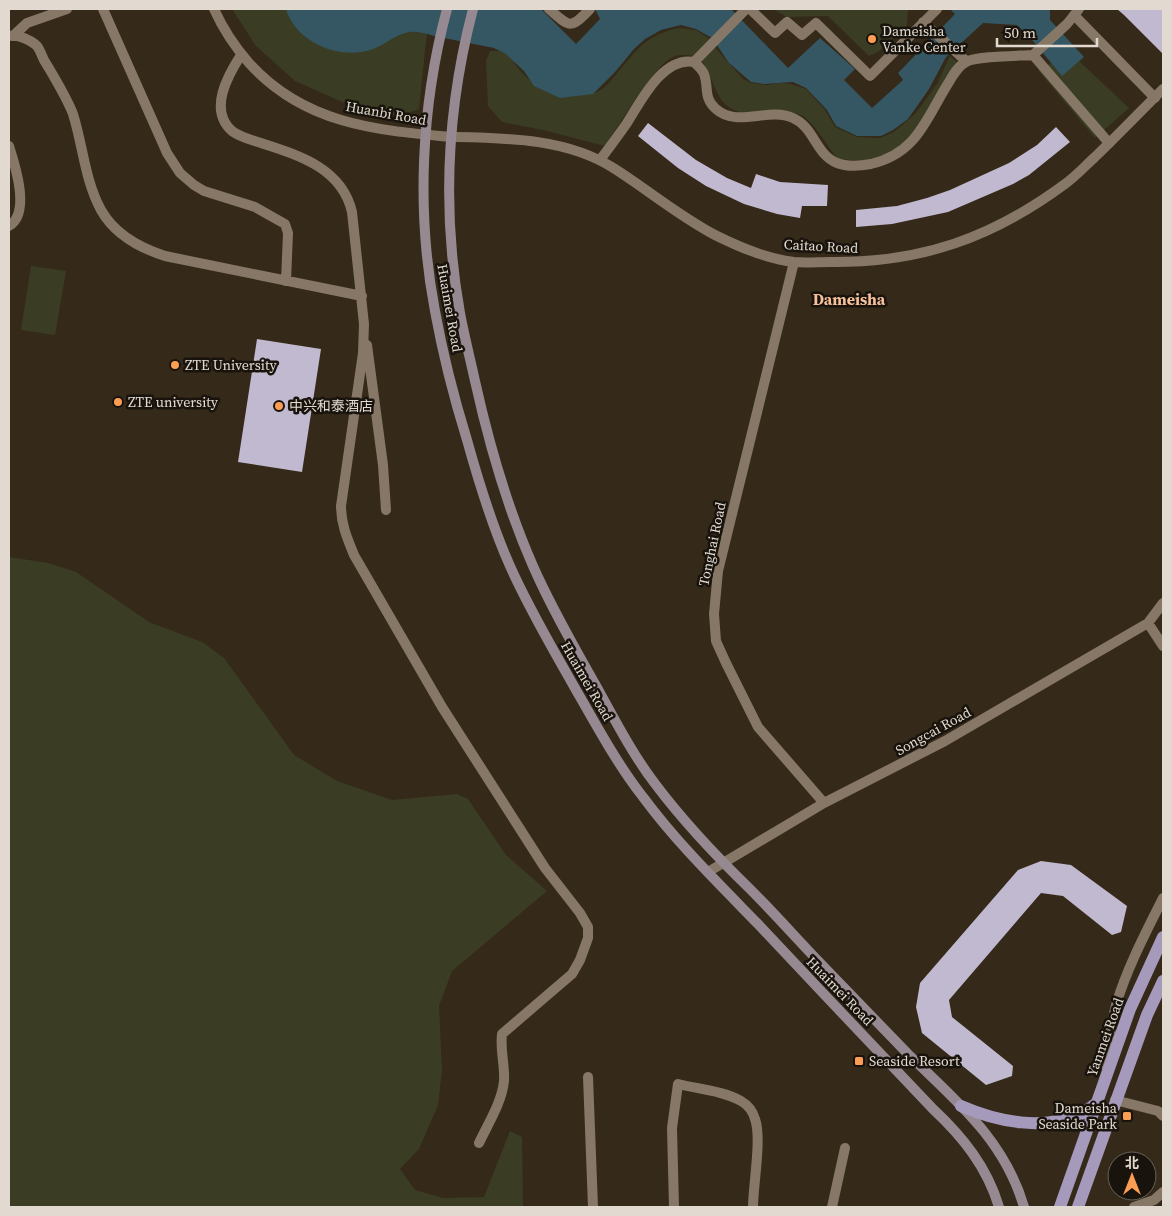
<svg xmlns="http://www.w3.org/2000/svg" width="1172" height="1216" viewBox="0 0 1172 1216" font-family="'Source Serif 4','Noto Sans SC',serif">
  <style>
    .green { fill: #3a3d23 }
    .water { fill: #345763 }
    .building { fill: #c1b9cf }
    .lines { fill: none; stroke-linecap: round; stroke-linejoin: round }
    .pedestrian { stroke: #867766; stroke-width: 10 }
    .minor { stroke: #867766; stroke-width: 10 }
    .tertiary { stroke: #867766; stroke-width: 10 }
    .secondary { stroke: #968991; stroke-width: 10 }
    .primary { stroke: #a69abc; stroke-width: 12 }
    .poi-dot { fill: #fc9d54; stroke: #18130c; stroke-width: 2 }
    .labels { text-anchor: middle; stroke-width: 5; stroke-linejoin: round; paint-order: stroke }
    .poi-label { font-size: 14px; fill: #e2dad0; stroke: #18130c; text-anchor: start }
    .street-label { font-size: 14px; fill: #e2dad0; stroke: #18130c }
    .quarter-label { font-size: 16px; font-weight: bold; fill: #f6c09a; stroke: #18130c }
  </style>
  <rect width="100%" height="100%" fill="#352919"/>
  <!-- green -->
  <path class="green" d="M232,9H432L426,41L419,109L400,116L356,108L295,81L256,46Z
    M773,9H908L907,25L878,52L869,56L828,16L787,17Z
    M679,28L696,30L710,39L718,51L743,79L751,83L767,85L780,83L791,84L806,89L825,110L835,127L857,137L880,138L894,132L916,113L937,84L950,56L957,62C926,112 908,173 837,158C829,148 814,123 803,116C793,111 777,110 766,110C758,110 748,114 740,112C716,106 716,84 705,66C699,54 682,52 671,58C655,66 617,128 605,146L543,130L502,122L488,106L486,61L490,51H499L510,55C523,82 551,99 581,95C586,94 593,94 597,92C605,89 613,78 619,71C639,47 647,35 679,28Z
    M1079,61L1129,108L1095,138L1038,70L1051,63L1062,75Z
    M31,266L66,271L55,335L21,330Z
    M9,557L48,563L76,572L149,622L202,642L224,658L294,755L337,781L392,800L457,794L468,799L506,855L547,891L452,971L439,1006L442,1070L438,1105L419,1149L400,1169L415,1190L443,1198L484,1197L510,1131L522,1137L523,1207H9Z"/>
  <!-- water -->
  <path class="water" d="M286,9H541L576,44L600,19L595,9H731L788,68L820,38L855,69L844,80L872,108L903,80L898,73L955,14L950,9H1050V20L1084,57L1062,76L1028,35L1017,25L983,23L946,57L929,89L908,119L893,130L881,136H857L836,126L827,110L806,88L793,82L764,84L751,82L729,63L712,38L696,29L681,25L661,30L645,39L634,49L615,72L593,94L560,98L534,86L524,71L506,54L494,48C474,44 454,40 434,36C427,34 418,31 411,32C397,33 386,44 373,49C341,61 296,43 286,9Z"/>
  <!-- building -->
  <path class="building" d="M1117,9H1163V54L1124,15Z
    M648,123L696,160L727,178L751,188L756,174L780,182L828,185L827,206H802L800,218L777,214L744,204L706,186L678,168L638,136Z
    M1056,127L1070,142L1029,175L1013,184L948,212L892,224L856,227V210L897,206L927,198L950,190L1009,163L1037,145Z
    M257,339L321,349L302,472L238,462Z
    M1041,861L1071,865L1127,906L1121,932L1112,935L1063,896L1041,893L949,1000L952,1017L1013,1066L1012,1076L986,1085L922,1033L916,1007L920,983L1018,870Z"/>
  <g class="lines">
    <!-- pedestrian -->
    <path class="pedestrian" d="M549,9C570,27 570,30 590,9
      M746,9L694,62C698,66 702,69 704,74C709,87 703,98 716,109C737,128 768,107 793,118C814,127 816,155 837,163C847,167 860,166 871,164C918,153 926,118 949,82C953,75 958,66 966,62C975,56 1020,56 1033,55L1067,24L1079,9
      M750,9L775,33L787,22L802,35L816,23L870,76L937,9
      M1074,15L1155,98
      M923,22L966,61
      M1033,55L1109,143
      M600,160C609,148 618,136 627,123C641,101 663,56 694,62
      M1115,1100L1158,1111L1163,1116
      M1134,1207L1154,1200L1163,1192"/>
    <!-- minor -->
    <path class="minor" d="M103,9L167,153L180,173L194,185L204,191L255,207L285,224L288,233L286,281
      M9,36C17,34 31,40 37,46C40,50 42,56 44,60C54,77 66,96 73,114C83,146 85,181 101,210C115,235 140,248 165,256L362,296
      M13,36L27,23L67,9
      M241,55C228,75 208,110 232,131C241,138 253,140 264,144C301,156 342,169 352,212L364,324L363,353L341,506C341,524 347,538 354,555L442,707L545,868L580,913L588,927V938L580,960L572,974L502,1034C500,1050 505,1065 504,1081C502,1102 488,1124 479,1143
      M451,137C506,138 567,138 615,169C648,190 679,216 715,235C739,247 767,259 794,262C806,263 818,262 830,262C921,263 992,238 1065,184C1076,176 1085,166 1095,157C1118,135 1140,112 1163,89
      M9,146C15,165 31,213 9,226
      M794,262L718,571L714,614L716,641L726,663L758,727L824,803
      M367,345L383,465L386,510
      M1148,623L1163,646
      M708,872L824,803L945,741L1148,623L1163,603
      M1106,1066C1108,1046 1111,1025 1116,1005C1127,968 1146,932 1163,898
      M588,1077L593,1207
      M674,1207L672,1128L678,1084C698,1089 723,1091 741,1101C748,1105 753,1112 755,1119C762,1138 753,1185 753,1207
      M832,1207L845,1148"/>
    <!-- tertiary -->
    <path class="tertiary" d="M214,9C223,29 235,47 249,63C304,124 375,130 451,137"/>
    <!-- secondary -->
    <path class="secondary" d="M447,9C421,106 416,212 435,311C443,355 454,398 467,440C479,483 492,526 510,566C529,609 553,649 576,690C597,726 617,764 643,797C677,843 718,883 758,924C816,986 874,1047 933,1109C963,1137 987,1167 999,1207
      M473,9C447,108 442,212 460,313C464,335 470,358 475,381C489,444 507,507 533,566C551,607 573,645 595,684C614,718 632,754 656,785C684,822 716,856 749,888C774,913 797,939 821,964C850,994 879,1024 908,1054C957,1102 1004,1139 1024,1207"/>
    <!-- primary -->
    <path class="primary" d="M961,1106C998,1122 1043,1131 1081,1114C1087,1111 1092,1106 1097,1103
      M1060,1207L1130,1009L1163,937
      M1078,1207L1147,1015L1163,981"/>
  </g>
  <!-- markers -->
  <g class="poi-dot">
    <circle cx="872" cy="39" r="5"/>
    <circle cx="175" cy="365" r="5"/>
    <circle cx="118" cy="402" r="5"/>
    <circle cx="279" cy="406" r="5"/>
    <rect x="854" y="1056" width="10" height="10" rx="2.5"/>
    <rect x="1122" y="1111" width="10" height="10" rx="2.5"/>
  </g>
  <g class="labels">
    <!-- poi labels -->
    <g class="poi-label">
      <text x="882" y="36">Dameisha<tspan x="882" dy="16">Vanke Center</tspan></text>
      <text x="185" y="370">ZTE University</text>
      <text x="128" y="407">ZTE university</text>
      <text x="289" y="411">中兴和泰酒店</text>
      <text x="869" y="1066">Seaside Resort</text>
      <text x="1117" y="1113" text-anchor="end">Dameisha<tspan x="1117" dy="16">Seaside Park</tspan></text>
    </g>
    <!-- street labels -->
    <g class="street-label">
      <text transform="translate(386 113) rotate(10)" y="5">Huanbi Road</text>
      <text transform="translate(821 246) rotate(3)" y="5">Caitao Road</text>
      <text transform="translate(450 308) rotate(80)" y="5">Huaimei Road</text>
      <text transform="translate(712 544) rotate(-78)" y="5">Tonghai Road</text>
      <text transform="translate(587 681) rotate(60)" y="5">Huaimei Road</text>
      <text transform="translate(933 731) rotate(-29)" y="5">Songcai Road</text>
      <text transform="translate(840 991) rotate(46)" y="5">Huaimei Road</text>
      <text transform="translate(1105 1037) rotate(-70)" y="5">Yanmei Road</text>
    </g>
    <!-- quarter labels -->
    <g class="quarter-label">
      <text x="849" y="305">Dameisha</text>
    </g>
  </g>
  <!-- border -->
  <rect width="1172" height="1216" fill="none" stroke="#e2dad0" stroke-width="20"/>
  <!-- north arrow -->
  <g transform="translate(1132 1176)"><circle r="24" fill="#18130c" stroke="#69635a"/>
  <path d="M0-4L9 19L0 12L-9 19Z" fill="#fc9d54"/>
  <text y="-8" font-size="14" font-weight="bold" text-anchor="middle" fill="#e2dad0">北</text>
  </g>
  <!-- scale -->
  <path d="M997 38v8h100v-8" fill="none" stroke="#e2dad0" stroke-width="2.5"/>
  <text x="1004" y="38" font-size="15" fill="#e2dad0" stroke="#18130c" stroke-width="4" paint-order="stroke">50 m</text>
</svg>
